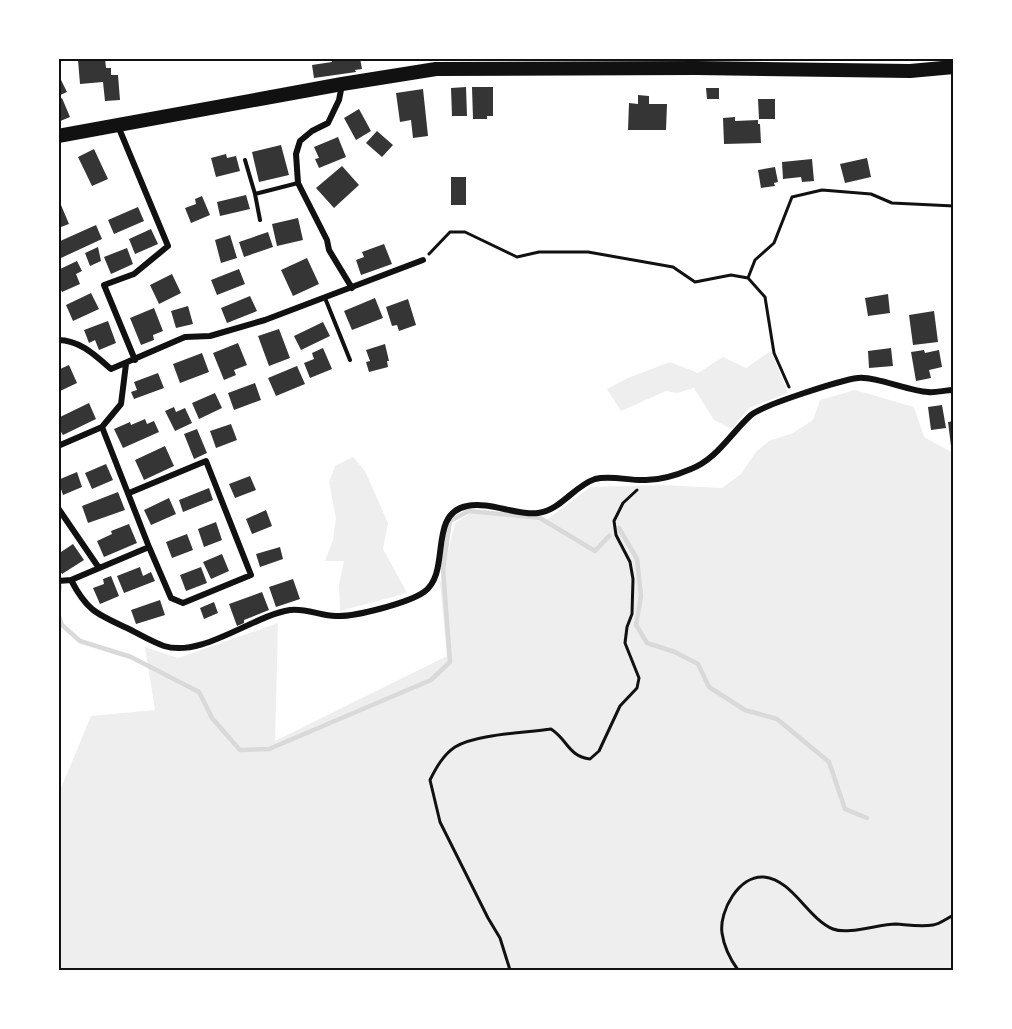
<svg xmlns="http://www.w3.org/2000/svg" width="1012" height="1029" viewBox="0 0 1012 1029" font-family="Mulish,sans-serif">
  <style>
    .green { fill: #eee }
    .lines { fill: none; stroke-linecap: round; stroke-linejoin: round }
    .stream { stroke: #d9d9d9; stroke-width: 4.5 }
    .building { fill: #353535 }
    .path { stroke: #111; stroke-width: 3 }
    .service { stroke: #111; stroke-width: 4 }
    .minor { stroke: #111; stroke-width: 6 }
    .primary { stroke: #111; stroke-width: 14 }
    .neatline { fill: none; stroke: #111; stroke-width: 2 }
  </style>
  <rect width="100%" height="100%" fill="#fff"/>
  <!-- green -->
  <path class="green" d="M771,351L788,393L749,408L732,429L714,420L694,388L677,393L666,391L621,411L607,389L628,378L670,362L698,373L723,357L746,368Z
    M855,390L914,407L924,437L953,453V970H59V793L91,716L155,710L145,647L178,658L278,623L275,741L447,656L440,584L455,523L471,513L545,521L591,487L661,485L722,488L741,474L756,452L769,441L793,433L813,420L820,400Z
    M353,457L365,471L388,523L383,549L407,593L340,611L339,584L344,561H325L333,540L336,518L329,482L335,466Z"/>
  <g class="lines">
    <!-- stream -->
    <path class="stream" d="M619,528L637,559L641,596L636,625L647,643L675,652L698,664L709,687L745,710L777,719L829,762L845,809L867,818
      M58,597L60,586
      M58,614L62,625L80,641L131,657L199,692L212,718L240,750L269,749L431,680L450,662L443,569L450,521L469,511L540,518L595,551L609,536"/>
  </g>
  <!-- building -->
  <path class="building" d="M105,58L106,68H111V75H118L120,100L105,101L103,82L80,84L78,60Z
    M331,58H360L362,69L355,70L356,72L314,78L312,65L332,62Z
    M58,74L67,92L58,96Z
    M466,87L467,116H452L451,88Z
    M472,87H493V116H487V119H473Z
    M706,88H719V99H707Z
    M423,89L428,136L413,138L411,120L400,122L396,93Z
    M638,95L649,96V104H667L666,130H628L629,103L638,104Z
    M62,98L70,117L58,122V100Z
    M758,99H775V119H759Z
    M359,109L371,131L356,140L344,118Z
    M735,117V121L758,120V124H760L761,143L724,144L723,118Z
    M377,131L393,145L382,157L366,143Z
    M338,137L346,157L319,168L315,159L319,158L314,147Z
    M281,145L289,175L259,182L252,152Z
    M94,149L108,179L92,186L78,157Z
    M226,154L227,158L236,156L240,171L216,177L211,158Z
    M867,158L871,177L845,183L840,164Z
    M812,159L814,181L802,182L801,177L783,179L782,162Z
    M342,166L359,185L334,208L316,188Z
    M775,167L778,182L774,183L775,186L761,188L758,170Z
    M451,177H466V205H451Z
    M246,195L250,209L220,216L217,202Z
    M202,196L210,215L191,223L185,208L196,204L195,199Z
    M61,205L69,224L58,228V206Z
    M138,207L144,221L114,234L108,220Z
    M298,218L303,240L277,246L272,224Z
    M96,225L102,239L61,258L58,253V242Z
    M151,229L158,244L135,254L129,239Z
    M268,232L273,247L244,257L239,242Z
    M230,235L237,258L221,263L215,240Z
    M384,244L392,264L361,275L356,260L364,257L362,252Z
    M98,247L101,261L90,266L85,253Z
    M127,248L133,264L111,274L104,257Z
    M307,258L319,284L293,296L281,270Z
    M77,261L82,271L76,274L80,284L62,292L58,284V270Z
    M239,269L245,284L217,295L211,280Z
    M172,274L181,293L159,304L150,285Z
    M91,293L99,309L73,321L66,305Z
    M888,294L890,313L868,316L865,298Z
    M250,296L257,311L227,323L221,308Z
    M375,298L383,318L352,330L344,311Z
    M408,299L416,325L399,331L397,325L392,326L386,307Z
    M188,306L193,324L176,328L171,311Z
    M154,308L163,331L153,335L154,340L141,345L130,318Z
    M934,311L938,342L913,345L909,315Z
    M108,321L116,343L99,350L95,340L89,343L84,330Z
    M323,322L330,336L301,350L294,336Z
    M279,329L290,358L269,366L258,336Z
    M238,343L247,365L234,370L236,375L224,380L213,353Z
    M385,344L389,361H387L388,367L369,372L366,362L370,361L366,350Z
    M323,348L332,369L310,378L304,363L314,359L312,353Z
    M891,348L893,366L869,368L868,351Z
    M924,350L925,353L939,350L942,367L929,370L931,378L916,381L911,352Z
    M202,353L209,372L180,383L173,364Z
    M69,365L77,383L58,392V370Z
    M297,366L305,384L276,396L268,378Z
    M158,373L164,388L134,399L131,392L137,390L134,382Z
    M255,383L261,400L234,410L228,393Z
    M215,393L222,408L199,419L192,403Z
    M89,403L96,419L63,435L58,427V418Z
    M942,405L946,428L931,430L928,407Z
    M174,407L176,412L185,408L192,423L175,431L165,411Z
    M145,419L147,424L154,421L159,432L123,448L114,429L130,422L131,425Z
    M954,421V446H951L948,422Z
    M231,424L237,440L216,448L210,431Z
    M197,429L207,453L194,459L184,434Z
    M165,446L174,466L144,480L135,460Z
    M106,464L113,480L92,489L85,473Z
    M77,472L82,487L63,495L58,480Z
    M250,476L256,490L235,498L229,484Z
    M209,488L213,500L183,512L179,500Z
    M118,492L125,510L88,523L82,506Z
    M169,498L176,514L151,525L144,510Z
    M266,510L272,526L252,534L246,519Z
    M216,522L222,540L204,547L198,529Z
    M129,524L137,543L104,557L97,541L112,534L111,531Z
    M187,534L193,550L172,558L166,542Z
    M73,544L84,560L62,574L58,568V554Z
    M280,547L283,559L260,567L256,554Z
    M222,554L229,571L211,579L203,562Z
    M140,567L143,576L151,572L155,581L124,593L117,576Z
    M201,567L207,583L186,591L180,575Z
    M111,576L119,596L100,604L93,588L104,584L103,579Z
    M293,579L300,599L276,607L269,587Z
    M262,592L269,610L244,620V623L237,626L229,604Z
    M160,600L165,615L136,624L131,610Z
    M214,602L218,613L204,619L200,608Z"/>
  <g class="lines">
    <!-- path -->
    <path class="path" d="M429,254L450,232H465L517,257L539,252H588L673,267L695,282L731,275L748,278L765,297L774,353L789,387
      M748,278L755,260L774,243L792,197L822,190L871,194L892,203L954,206
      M510,970L500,938L488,918L440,822L430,780C436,768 443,755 455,747C476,734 524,733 551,729C568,740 568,756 590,759L599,751L620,706L637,688L639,678L625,643L627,627L632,614L633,579L630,562L616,535L614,521L623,503L637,490
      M738,970C730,959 724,947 722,933C719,911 739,875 764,877C793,880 807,918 833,929C848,935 879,924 896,924C909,925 921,927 933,925C940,924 947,918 954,915"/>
    <!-- service -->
    <path class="service" d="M245,160L255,194L260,220
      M255,194L298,183
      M325,298L350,360"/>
    <!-- minor -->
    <path class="minor" d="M342,85L339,100L328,123L312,131L300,141L296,154L298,183L327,240L329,250L352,288
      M118,126L168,246L134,274L104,285L135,360
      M58,340C80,340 96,356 111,369L185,337L210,336L265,320L423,260
      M102,427L121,404L126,364
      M58,446L102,427L149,547
      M58,508L99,568
      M71,580L149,547L171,598L183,603L251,575L206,461L129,493
      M58,581L71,580C87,611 97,614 127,628C139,634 152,642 164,646C202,658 252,616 290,610C306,608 321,616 336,616C355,617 408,603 424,592C452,572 427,514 467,506C489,501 517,516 538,513C561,510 574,486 595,479C611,475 630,481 646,480C661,480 677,475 691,469C717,459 731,433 751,415C763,405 841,380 858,378C875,376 909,391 928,392C936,393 945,390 954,390"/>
    <!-- primary -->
    <path class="primary" d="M58,136L342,84L436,69L696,68L910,71L954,67"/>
  </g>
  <!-- border -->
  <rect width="1012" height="1029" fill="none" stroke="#ffffff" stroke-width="120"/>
  <rect x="60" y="60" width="892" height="909" class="neatline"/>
</svg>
